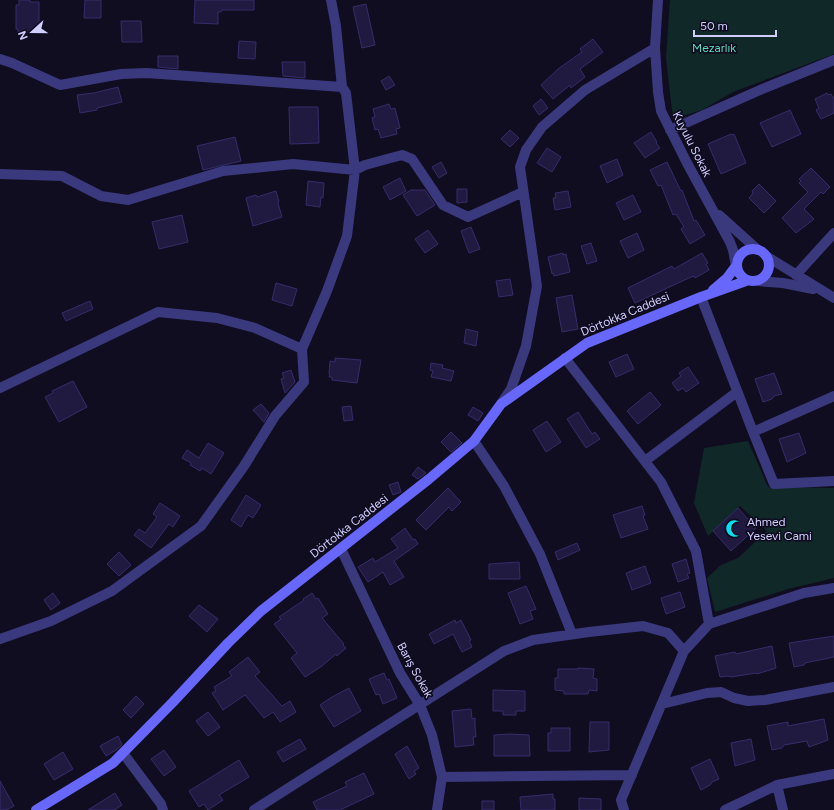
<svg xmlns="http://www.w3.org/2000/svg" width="834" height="810" viewBox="0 0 834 810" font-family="Figtree,sans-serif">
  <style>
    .green { fill: #102928 }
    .building { fill: #201a40; stroke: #372c6b }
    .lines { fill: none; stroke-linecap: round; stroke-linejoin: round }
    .street { stroke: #3a397d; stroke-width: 10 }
    .secondary { stroke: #6768fb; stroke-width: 10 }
    .labels { text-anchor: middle; stroke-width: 3.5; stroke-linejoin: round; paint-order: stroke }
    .park-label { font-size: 12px; fill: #5cdbb7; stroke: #100d20 }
    .street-label { font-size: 12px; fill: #d1cdfe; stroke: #100d20 }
    .poi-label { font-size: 12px; fill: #d1cdfe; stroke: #100d20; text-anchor: start }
  </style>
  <rect width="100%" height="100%" fill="#100d20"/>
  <!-- green -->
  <path class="green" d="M670,0H834V54L733,92L702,110L673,119L666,58Z
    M748,441L768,487L834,488V578L788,589L715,612L707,578L721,565L738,558L767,531L740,506L708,536L694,503L704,448Z"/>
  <!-- building -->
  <path class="building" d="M19,0H30V2H39V33H18V29H16V5H19Z
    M85,0H101V18H84Z
    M195,0H254V10H222L221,12H218V24L194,23Z
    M366,4L375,45L362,48L353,7Z
    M121,21H141L142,42H122Z
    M593,39L603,52L580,69L585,77L571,88L570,85L553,99L541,85L558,69L582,52L580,49Z
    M239,41L256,42L255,59L238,58Z
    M158,56H178V69L158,67Z
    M282,62H305V78L283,76Z
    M389,76L395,85L386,90L381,81Z
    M118,87L122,102L97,108V110L80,113L77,95L94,93Z
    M827,93L828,95L831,94L834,99V113L821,119L816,110L819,108L815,99Z
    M541,99L548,108L539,115L533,106Z
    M389,104L391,109L395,108L400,128L396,129L397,134L381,138L378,129L375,130L372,118L375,117L373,109Z
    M289,107H318L319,143L290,144Z
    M790,110L801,134L772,147L760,123Z
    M510,130L519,138L510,147L501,139Z
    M651,132L657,142L656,143L660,148L645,158L634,143Z
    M731,134L732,135L734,134L746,163L721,174L708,144Z
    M235,137L241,161L203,170L197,146Z
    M547,148L561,157L552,172L537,163Z
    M617,159L623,175L607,183L600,166Z
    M441,162L447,173L439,178L432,167Z
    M667,162L681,191L682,190L694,221L696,220L705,235L690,244L681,229L684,227L676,214L673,215L661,185L658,186L650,170Z
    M811,168L830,187L823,194L821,192L804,209L814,219L796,233L782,218L808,192L799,183L801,181L799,179Z
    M400,178L406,191L390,200L383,187Z
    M308,181L324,183L323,198L321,197L320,207L306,205Z
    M759,184L776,201L764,213L749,198L753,193L752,191Z
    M457,189H467V202L457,203Z
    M411,190H425L435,205L417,216L403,195Z
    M276,191L279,202L278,203L282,217L253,226L246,198L256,195L257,197Z
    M568,191L571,207L555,210L553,198H556L555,193Z
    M633,195L641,212L624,220L616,203Z
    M182,215L188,242L159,249L152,222Z
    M471,227L480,249L469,253L461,231Z
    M428,230L438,244L425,253L415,239Z
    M637,233L644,250L628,258L620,241Z
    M591,243L597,261L587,264L581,246Z
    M563,253V255L566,254L570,272L554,276L553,273L552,274L548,257Z
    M702,253L708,263L706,264L709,270L695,278L694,276L691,277L635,303L628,288L672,266L674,269Z
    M510,279L513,295L499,297L496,281Z
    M276,283L297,289L292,306L272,300Z
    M572,295L578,329L562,332L556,298Z
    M90,301L93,309L66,321L62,313Z
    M466,329L478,332L476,346L464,343Z
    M627,354L634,369L616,377L609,362Z
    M335,358L361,360L357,383L332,380V377H329L330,374H329L330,361L335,362Z
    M431,363L443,365L442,368L454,371L451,381L431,377L433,371L430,370Z
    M688,367L699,383L686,392L683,388L678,391L672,383L681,376L679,373Z
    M291,370L295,382L285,393L281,379L284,378L282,373Z
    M774,373L782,394L774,396L772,399L763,402L755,379Z
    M73,381L87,407L59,422L45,397L53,393L52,391Z
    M650,392L661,405L638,424L627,411Z
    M261,404L269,413L264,422L253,410Z
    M351,406L353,420L344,421L342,407Z
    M473,407L483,413L478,421L468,415Z
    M578,412L592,434L595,432L600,439L586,448L567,419Z
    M547,421L561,442L546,452L533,430Z
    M451,432L462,443L451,452L441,442Z
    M799,433L806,453L787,462L779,439Z
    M208,443L224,453L211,474L202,468L200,471L190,465L191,463L182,458L187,450L199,458Z
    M418,467L426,473L418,479L412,475Z
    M398,482L401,492L393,495L389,485Z
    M448,488L461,502L452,511L449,507L426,530L416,520Z
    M246,495L261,505L253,518L248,515L241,527L231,520Z
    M160,503L180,516L173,527L169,524L151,548L134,535L139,529L145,533L157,517L153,514Z
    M642,506L645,515L643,516L648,529L621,538L613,515Z
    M738,508L756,528L731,551L713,531Z
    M405,528L413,540L415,539L418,544L394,561L404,577L390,585L383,572L368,582L358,567L373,558L375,562L398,548L391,539Z
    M577,543L580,550L558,560L555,552Z
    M119,552L131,565L119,576L107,564Z
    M686,559L690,573L687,574L689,578L678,582L672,564Z
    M519,562L520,579H489V564Z
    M645,566L651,583L632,590L626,573Z
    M526,586L536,609L530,611L533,619L520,624L508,593Z
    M680,592L685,607L666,614L661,598Z
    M53,593L60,603L51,610L44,600Z
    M312,593L316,599L318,598L328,614L322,618L344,644L343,645L346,648L337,656L336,654L322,666L305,677L291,658L297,653L274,624L281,619L279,617L304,600L303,599Z
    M199,605L218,619L207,632L189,616Z
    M455,620L456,623L461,620L471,640L469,641L472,647L462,652L453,634L434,644L429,634Z
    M834,636V657L805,663L804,665L794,667L789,643Z
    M772,646L776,668L757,674L756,673L731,677L728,676L720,677L715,656L735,652L736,654Z
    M248,657L260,672L255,676L282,706L290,701L296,712L280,722L273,712L264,718L245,695L223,710L212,693L216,691L214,687L232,676L229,672Z
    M578,668L594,669L593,678L597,679V691L589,690L588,694H564V691L555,690V678H558V669H578Z
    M384,673L387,680L389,679L397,698L383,704L379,694L376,695L369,679Z
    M349,688L361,711L334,727L320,705L332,697Z
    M493,690L525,691V711H516V715H503V711H493Z
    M136,696L144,704L131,718L123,710Z
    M471,709L472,719L475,718V725L476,737H473L474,745L455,747L452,711Z
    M208,712L220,727L208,736L196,721Z
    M824,719L828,740L809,747L807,741L784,745L782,748L772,750L767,726L788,722V726Z
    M590,722H609V750L589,752Z
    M551,728H570V751H548V733H551Z
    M510,734L529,735L530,756H494V735Z
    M118,736L122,745L116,750L106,756L100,746Z
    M300,739L306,749L283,762L277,752Z
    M751,739L755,760L735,766L731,743Z
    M407,746L419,768L414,771L416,774L409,779L395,754Z
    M164,750L176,767L164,776L151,759Z
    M63,752L73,769L54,780L44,764Z
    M710,759L719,779L712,782L710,785L701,790L691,768Z
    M239,760L249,777L219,795L223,800L208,810L204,804L199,807L189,791Z
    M364,773L374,794L340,810H317L313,802L347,786L345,782Z
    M0,781L14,806L6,810H0Z
    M115,793L122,805L114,810H88Z
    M553,794V799H555V810H521L520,797Z
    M579,798L601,799V810H579Z
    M482,801H494V810H482Z"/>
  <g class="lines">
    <!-- street -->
    <path class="street" d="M331,0L336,26L342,87
      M658,0L655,48L658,92L661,111L687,163L730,242L733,250L736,266
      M0,59L12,63L60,85L121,74L146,73L342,87L346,93L355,170L293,164L223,171L128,200L101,196L62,176L0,174
      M670,130L760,90L834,60
      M719,215L758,250
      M766,256L834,298
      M796,275L834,233
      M757,281L783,283L813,289
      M701,297L753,432L834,396
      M565,358L661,482L696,551L709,624
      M0,388L158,312L217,318L255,328L302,349L327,291L347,236L355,170L365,165L402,155L412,159L443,205L468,217L523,192
      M502,402L511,389L526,346L537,286L520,167L526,150L542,127L585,90L655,48
      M753,432L774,484L834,481
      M474,441L504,486L540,554L572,634
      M645,461L737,392
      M341,549L400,673L420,705L432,735L442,777L437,810
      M0,639L51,621L112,591L201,526L244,466L275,416L304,382L302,349
      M662,704L707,693L721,692L734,698L748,701L765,700L834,687
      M123,753L161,804L163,810
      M442,777L632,775
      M777,785L783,810
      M254,810L504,651L533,640L589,632L643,626L668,633L684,651
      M624,810L621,800L684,651L709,624L804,593L834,588
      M725,810L777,785L834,774"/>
    <!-- secondary -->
    <path class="secondary" d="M737 265a16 16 0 1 1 32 0a16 16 0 1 1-32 0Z
      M713,290L727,278L736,266
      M36,810L113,763L173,702L228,643L261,611L429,479L474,441L501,404L587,343L701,297L746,281"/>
  </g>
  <!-- icons -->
  <defs>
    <symbol id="mosque-bare" viewBox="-9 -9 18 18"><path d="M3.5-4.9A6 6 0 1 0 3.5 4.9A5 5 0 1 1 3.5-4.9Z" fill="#07e0f0" stroke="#100d20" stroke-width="2.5" paint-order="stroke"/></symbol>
  </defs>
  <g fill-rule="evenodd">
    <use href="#mosque-bare" x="722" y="516" width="25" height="25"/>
  </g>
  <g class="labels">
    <!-- park labels -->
    <g class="park-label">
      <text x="714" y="52">Mezarlık</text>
    </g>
    <!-- street labels -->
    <g class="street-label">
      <text transform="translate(692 144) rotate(63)" y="4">Kuyulu Sokak</text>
      <text transform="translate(625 314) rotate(-23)" y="4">Dörtokka Caddesi</text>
      <text transform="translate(349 526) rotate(-38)" y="4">Dörtokka Caddesi</text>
      <text transform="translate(415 670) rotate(61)" y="4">Barış Sokak</text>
    </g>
    <!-- poi labels -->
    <g class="poi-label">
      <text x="747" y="526">Ahmed<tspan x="747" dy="14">Yesevi Cami</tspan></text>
    </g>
  </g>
  <!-- north arrow -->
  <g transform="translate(32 32) rotate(249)" stroke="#100d20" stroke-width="3" paint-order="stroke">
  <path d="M0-3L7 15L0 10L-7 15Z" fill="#d1cdfe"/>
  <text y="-6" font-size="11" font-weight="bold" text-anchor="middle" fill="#d1cdfe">N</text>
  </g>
  <!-- scale -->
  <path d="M694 30v6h82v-6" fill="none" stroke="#d1cdfe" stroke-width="2"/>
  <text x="700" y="30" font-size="12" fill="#d1cdfe" stroke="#100d20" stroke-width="3" paint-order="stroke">50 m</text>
</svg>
